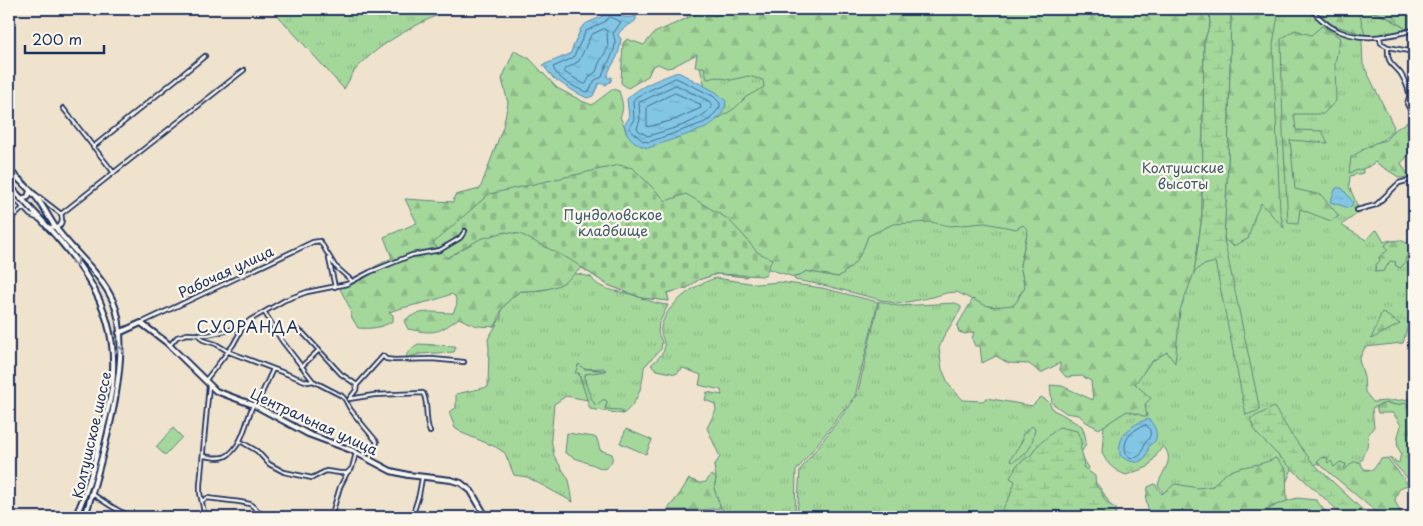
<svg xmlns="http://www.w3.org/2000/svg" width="1423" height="526" viewBox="0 0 1423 526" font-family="'Playpen Sans',sans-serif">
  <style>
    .grass { fill: url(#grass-tufts); stroke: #60847c }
    .forest { fill: url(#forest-firs); stroke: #60847c }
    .wetland { fill: url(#wetland-marsh); stroke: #60847c }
    .cemetery { fill: url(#cemetery-stones); stroke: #60847c }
    .pitch { fill: #a4d89b; stroke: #60847c }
    .water { fill: url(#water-ripples); stroke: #598aae }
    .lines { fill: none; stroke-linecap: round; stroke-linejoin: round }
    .shore { stroke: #446b93; stroke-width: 1 }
    .stream { stroke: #598aae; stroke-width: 1 }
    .minor-casing { stroke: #1b2f5e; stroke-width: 6 }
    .tertiary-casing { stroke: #1b2f5e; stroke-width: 8 }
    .secondary-casing { stroke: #1b2f5e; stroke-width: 8 }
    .minor { stroke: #fbf7ec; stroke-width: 2.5 }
    .tertiary { stroke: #fbf7ec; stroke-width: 4 }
    .secondary { stroke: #fbf7ec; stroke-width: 4 }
    .oneway { stroke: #8b93a5 }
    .labels { text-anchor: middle; stroke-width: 4.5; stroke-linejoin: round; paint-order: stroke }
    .park-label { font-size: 14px; fill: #3d596d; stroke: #fbf7ec }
    .street-label { font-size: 14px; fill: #1b2f5e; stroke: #fbf7ec }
    .quarter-label { font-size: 16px; letter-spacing: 1px; fill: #1b2f5e; stroke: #fbf7ec }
  </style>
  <defs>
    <pattern id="grass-tufts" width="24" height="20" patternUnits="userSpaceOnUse" patternTransform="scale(1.25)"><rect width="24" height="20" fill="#a4d89b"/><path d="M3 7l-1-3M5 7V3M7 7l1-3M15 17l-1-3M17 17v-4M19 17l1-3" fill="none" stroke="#8dba88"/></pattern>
    <pattern id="forest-firs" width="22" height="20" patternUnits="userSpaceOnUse" patternTransform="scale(1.25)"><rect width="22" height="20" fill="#a4d89b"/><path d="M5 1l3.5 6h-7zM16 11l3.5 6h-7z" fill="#8dba88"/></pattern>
    <pattern id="wetland-marsh" width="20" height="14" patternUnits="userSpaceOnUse" patternTransform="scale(1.25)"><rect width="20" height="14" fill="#a4d89b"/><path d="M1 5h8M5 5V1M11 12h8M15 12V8" fill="none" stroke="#8dba88"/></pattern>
    <pattern id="cemetery-stones" width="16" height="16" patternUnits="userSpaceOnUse" patternTransform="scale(1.25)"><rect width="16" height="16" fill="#a4d89b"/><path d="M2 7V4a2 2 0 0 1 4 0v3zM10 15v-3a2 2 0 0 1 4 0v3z" fill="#8dba88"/></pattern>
    <pattern id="water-ripples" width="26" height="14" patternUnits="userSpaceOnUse" patternTransform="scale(1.25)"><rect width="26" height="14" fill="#82c6e3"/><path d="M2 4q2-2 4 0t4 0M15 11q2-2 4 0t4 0" fill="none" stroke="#70aac5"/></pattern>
  </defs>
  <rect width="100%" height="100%" fill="#efe3ce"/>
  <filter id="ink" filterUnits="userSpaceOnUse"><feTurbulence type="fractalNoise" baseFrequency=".02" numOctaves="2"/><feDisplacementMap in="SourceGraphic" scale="10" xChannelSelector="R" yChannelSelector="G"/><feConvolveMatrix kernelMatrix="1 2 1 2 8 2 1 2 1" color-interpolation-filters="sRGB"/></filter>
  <g filter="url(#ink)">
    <!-- grass -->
    <path class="grass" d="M272,9H452C418,23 382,41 356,69C351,75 348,83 344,89Z
      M685,9H1370L1369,11L1388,18L1408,30L1388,34L1365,35L1364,33L1362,43L1363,64L1394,127C1388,141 1374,143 1362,150L1363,173L1350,176L1349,186L1360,212L1341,225L1366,240L1375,230L1376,231L1377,230L1384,242L1390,240L1400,251L1414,247V303L1403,343L1365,347L1359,360L1364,377L1365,392L1373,402C1385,401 1397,401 1409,399L1410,405L1406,403L1396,405L1386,403L1372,408L1374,427C1366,436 1369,436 1367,447C1366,452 1362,452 1363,459L1345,470H1344L1346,465L1334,467L1327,462L1292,469L1277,504L1297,498L1316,500L1330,517H1258L1260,513L1275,506L1217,481L1214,486L1162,494L1163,492L1158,485C1162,470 1176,460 1163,446L1148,467L1126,475C1114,470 1107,465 1102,452L1105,411L1027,234L1020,265L1025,288L1019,295L1018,301L1014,305L1005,307L984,306L957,292L946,293L933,297L897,304L823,285L795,280L794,277L799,276L806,271L838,277C856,265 861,255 868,236L750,173L713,119Z
      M573,273L591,277C598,290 617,291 630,294C643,298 654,304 668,305L659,323L658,333L662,342L661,349L644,367C643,385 638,403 623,414L622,411L605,409L607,402L596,406C590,398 584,384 585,374L606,370L603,368L584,369L580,365H578L577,370L588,400L566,396L554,404L551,438L554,456L569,480L573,502L527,477L514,475L505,453L496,447L462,433L455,428L449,412L456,408V394L488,387L489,348L488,339L501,317V309L510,299L520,291C542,292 558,289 573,273Z
      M716,278L756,284L780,282L822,288L878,302L855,396L796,471L795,517H727L721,508L714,489L716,478L714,466L720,457L707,428L716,410L715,404L705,400L707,392L722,395L721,390L699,385L701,375L683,368L676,374L657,370L651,365C657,359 667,352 664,343C663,337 660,334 661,328C664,306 695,284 716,278Z
      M879,301L897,306L956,303L961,307V309L944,336L939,348L942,369L949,385L963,400L983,401L986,398L1032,406L1041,397L1049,402L1053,410C1064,414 1071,421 1082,426C1086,438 1089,444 1080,453L1089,468L1086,473C1091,479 1097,483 1100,488C1106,496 1112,507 1115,517H797L800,470L857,396Z"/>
    <!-- forest -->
    <path class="forest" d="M732,9H1209L1210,24L1204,42L1202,216L1194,273L1180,310L1175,363L1167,352L1151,362L1135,384L1151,398L1145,404L1147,417L1127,411L1099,429L1086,422L1079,415L1066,413L1052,403L1050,385L1062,386L1093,400L1091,381L1082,376L1066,377L1060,370V363L1041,373L1029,364L1008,363L996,356L982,363L980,346H975L972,339L974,332L965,334L959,332L957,326L973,299C991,310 995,306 1014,305C1019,299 1020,293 1025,288L1020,265L1028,230L1023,225L1016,229L985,223L950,226L931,222L893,224L868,236C861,256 856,265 838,277L806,271L799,276L794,277L759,266L746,277L717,274L698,280L687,288L667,293L669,301L642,298L608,285L582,268C574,273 571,278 563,283C552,290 533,291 520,291C514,296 507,301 503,308C499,313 500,318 495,326C480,328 472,325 459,318C437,334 435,334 408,329L404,321C419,308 436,313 453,313L457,304L455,296L451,294C431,303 409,305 389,312L393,315V321C381,328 371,329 358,328L351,316L350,308L340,289L369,273L374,267L392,258L384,237L417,223L405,199L453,202L455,195L480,189L503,127L508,103L502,79L514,51L529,58L557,88L584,102L592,105L613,89L619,91C622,101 625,108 620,117L624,125L626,133L713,122L735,108L746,97L764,87L763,80L748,76L731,80L716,77L707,79L704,67H695L697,54L672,67L667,68L658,64L652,67L648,76L628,88L621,83L623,43L627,39L644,45L654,33L703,11L715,16Z
      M1231,9H1279L1273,44L1280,212L1284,228L1261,203L1254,218L1248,239L1233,246L1224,239L1228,162Z
      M1321,9H1414V29L1408,30C1394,21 1375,7 1359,12L1365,35L1333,25L1323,17Z
      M1322,26L1339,37L1340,40L1335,63L1336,101L1323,114H1294L1296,130L1322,131L1328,143L1290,140L1295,189L1321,195L1339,216L1331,221L1300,209L1298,224L1288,223L1283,132L1281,39L1295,30L1311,35Z
      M1409,121L1414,125C1414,144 1416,150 1401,163L1409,177L1400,178L1375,162L1368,167L1349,173L1351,157L1375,143L1386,140L1393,131Z
      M1400,240L1407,243H1414V256L1406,258L1405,263L1400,268L1395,265L1396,262L1390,261L1384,271L1375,272L1376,264L1380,262L1379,257L1388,250L1385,245L1390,241Z
      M1382,312L1400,324L1371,339L1381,314Z
      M418,344L455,346L456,347L454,352L420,354L406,358C407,351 412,348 418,344Z
      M579,364L584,369L606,370L605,371L585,374C584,384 590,397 596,406L602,400H606L607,402L605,409L621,410L623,414L590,409L579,373H575Z
      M1386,403L1396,405L1406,403L1414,408V473L1411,482L1389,458L1399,463L1401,453C1394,444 1399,435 1401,425L1393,413H1378L1376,406Z
      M1032,426L1035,429C1031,448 1030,453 1012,462L1010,460L1023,439L1022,435Z
      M1323,457L1328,458L1327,462L1329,463L1331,461L1334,467L1340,462L1346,464L1344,469L1345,470L1353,462H1360L1364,469L1373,470L1381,459L1387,458L1409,485C1399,486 1397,492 1395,501L1403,517H1382L1317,462Z
      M1276,458L1286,469L1287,501C1277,505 1263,508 1258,517H1150L1146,500L1148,487L1155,484L1162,494L1175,484L1198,488L1213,486C1232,461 1252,470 1276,458Z
      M711,475L716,478L714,489L721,508L699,510H667L679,495L689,479L700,483L706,482Z"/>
    <!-- wetland -->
    <path class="wetland" d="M1209,9H1231L1228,162L1224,239L1260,410L1246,415L1215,262L1201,266L1194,273L1202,216L1204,42L1210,24Z
      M1274,407L1291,434L1312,462L1370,517H1345L1290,467L1256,433L1250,419Z
      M1059,427L1077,431L1082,444L1080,446L1084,460L1083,467L1095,476L1096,486C1107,495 1099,501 1116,508L1115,517H998L1010,496L1015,481L1010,478L1017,465L1032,454L1036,447Z"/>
    <!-- cemetery -->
    <path class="cemetery" d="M619,165L633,168L666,201L686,194L728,219L744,236L757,252L772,259L765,276L717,274L698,280L687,288L667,293L669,301L642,298L608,285L569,259L520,234L505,232L480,239L447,258L433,243L489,194Z"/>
    <!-- pitch -->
    <path class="pitch" d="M173,428L182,437L165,455L156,447Z
      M626,429L652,440L646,454L620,443Z
      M567,433L594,437L597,439L600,450L612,454C614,460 609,468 603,469C591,463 576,460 565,453Z"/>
    <!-- water -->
    <path class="water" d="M615,11C619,18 629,19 636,16V20C630,26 622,27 618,35L621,39C620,43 620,47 619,51C617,61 609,67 607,77L608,78L612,77L611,81L606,85L599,83L593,96L587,98L575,92L553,78L543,65L570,54L581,28L587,23L601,17L607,12Z
      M678,72L716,92L726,101C725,114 716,121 706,128L648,148C636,145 627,138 624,125L629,118L627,99C639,86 661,78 678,72Z
      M1336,188H1342L1353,202L1352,205L1349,208L1330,202Z
      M1148,419C1154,424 1159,433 1155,441C1153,443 1150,444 1149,446C1148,448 1148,452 1147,454C1141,467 1128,462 1120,455C1117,436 1130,425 1148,419Z"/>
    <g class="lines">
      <!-- shore -->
      <path class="shore" d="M610,17L621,22L613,34C614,36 615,39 615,42C616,53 605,65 602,77L595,80L589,91L586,92C575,87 557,80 553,67L573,58L586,31L604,22Z
        M604,29L607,31L608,48L599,63L596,72L590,76L586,84H584L564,72V70L579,61L591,35Z
        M676,78L713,96L720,103V107L710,119L703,123L649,142L643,141L630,130V126L634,119L633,101L636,97Z
        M676,85L709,101L712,107C697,124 670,129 648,136L639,131L637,128L640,120L639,103Z
        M675,93L700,104L701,108L674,120L647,127V107Z
        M1146,425C1152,430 1152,436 1146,442C1142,446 1144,452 1140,455C1124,468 1114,434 1146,425Z"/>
      <!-- stream -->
      <path class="stream" d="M9,166L28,182"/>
      <defs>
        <path id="minor" d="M1310,9C1317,15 1323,22 1331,27C1357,43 1387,37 1414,30
          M1380,38L1381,43L1388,47L1414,52
          M1388,47C1387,65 1392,62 1401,74C1404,79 1410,91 1409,97C1409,99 1407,102 1407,104L1411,111
          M63,108L114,173
          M93,147L205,56
          M9,193L30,215L39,219
          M35,194L61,214C63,220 62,226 56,228L50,227
          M1357,210L1376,205L1399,183L1414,179
          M61,214L244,70
          M9,221L23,208
          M329,259L335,287
          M265,313L282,341L313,381
          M141,323L313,242L320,241L335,266L352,281
          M296,329L303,333L341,374L357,385L356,390L350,398
          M198,334L203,340L216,344L229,352L308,382L313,381L342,396C347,400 347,405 351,410C359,421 368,431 377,442L370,459
          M170,345L177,337L187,334L208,335L243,327L250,320L285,300L307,292L347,284L370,272L412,255L440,250L460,238L465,231
          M302,366L319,350
          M205,381L233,345L243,327
          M357,385L383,356L386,359L394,360L432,359L464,362
          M349,399L374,395L423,393C429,403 424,418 430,432
          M256,406L273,369
          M240,441L257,451L269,464L284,472L312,478L326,471L340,473H347L352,468L356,453
          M204,456C211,457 221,460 228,455C243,444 246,422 253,405
          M91,493C107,503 122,516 140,517
          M202,501L207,498L240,502L250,504L263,515L277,517
          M485,515L495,517
          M193,517L204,512
          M205,517L200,493V485L209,385
          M331,517L340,487L347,473
          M412,517L419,495L422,478"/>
        <path id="tertiary" d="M119,333L141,323L166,342L216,391L256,406L308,434L351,450L391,471L408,475L451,480L461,483L471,491L485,515V517"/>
        <path id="secondary" d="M9,170C18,179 28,187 36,197C45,208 50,221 59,232C77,255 101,274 113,301C136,352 100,465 85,517
          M9,185C59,240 117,290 113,371C113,390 108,408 103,427C96,457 89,489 75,517
          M21,199L28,197L30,191"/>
      </defs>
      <!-- minor casing -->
      <use href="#minor" class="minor-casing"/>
      <!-- tertiary casing -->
      <use href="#tertiary" class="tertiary-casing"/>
      <!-- secondary casing -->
      <use href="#secondary" class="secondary-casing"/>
      <!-- minor -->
      <use href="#minor" class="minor"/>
      <!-- tertiary -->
      <use href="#tertiary" class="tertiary"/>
      <!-- secondary -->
      <use href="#secondary" class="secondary"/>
    </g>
    <!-- one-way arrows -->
    <defs><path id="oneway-chevron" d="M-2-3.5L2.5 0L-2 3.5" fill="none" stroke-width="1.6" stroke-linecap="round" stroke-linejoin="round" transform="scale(1.25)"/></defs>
    <g class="oneway">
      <use href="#oneway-chevron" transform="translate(76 262) rotate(52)"/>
      <use href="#oneway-chevron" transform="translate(120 350) rotate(-90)"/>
    </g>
  </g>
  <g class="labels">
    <!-- park labels -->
    <g class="park-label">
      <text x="1183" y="173">Колтушские<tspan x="1183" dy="16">высоты</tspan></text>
      <text x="613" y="220">Пундоловское<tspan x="613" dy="16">кладбище</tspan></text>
    </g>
    <!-- street labels -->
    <g class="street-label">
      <text transform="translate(226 272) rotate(-25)" y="5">Рабочая улица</text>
      <text transform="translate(314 422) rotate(25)" y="5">Центральная улица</text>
      <text transform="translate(92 435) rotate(-77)" y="5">Колтушское шоссе</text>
    </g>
    <!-- quarter labels -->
    <g class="quarter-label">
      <text x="248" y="333">СУОРАНДА</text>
    </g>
  </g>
  <!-- margin -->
  <rect width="1423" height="526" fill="none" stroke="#fbf7ec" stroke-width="30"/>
  <rect x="15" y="15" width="1393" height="496" fill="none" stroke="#1b2f5e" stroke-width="2" filter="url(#ink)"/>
  <!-- scale -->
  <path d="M25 45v8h79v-8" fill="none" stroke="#1b2f5e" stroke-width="2.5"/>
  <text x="32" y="45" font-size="15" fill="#1b2f5e" stroke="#fbf7ec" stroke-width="4" paint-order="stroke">200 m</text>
</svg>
